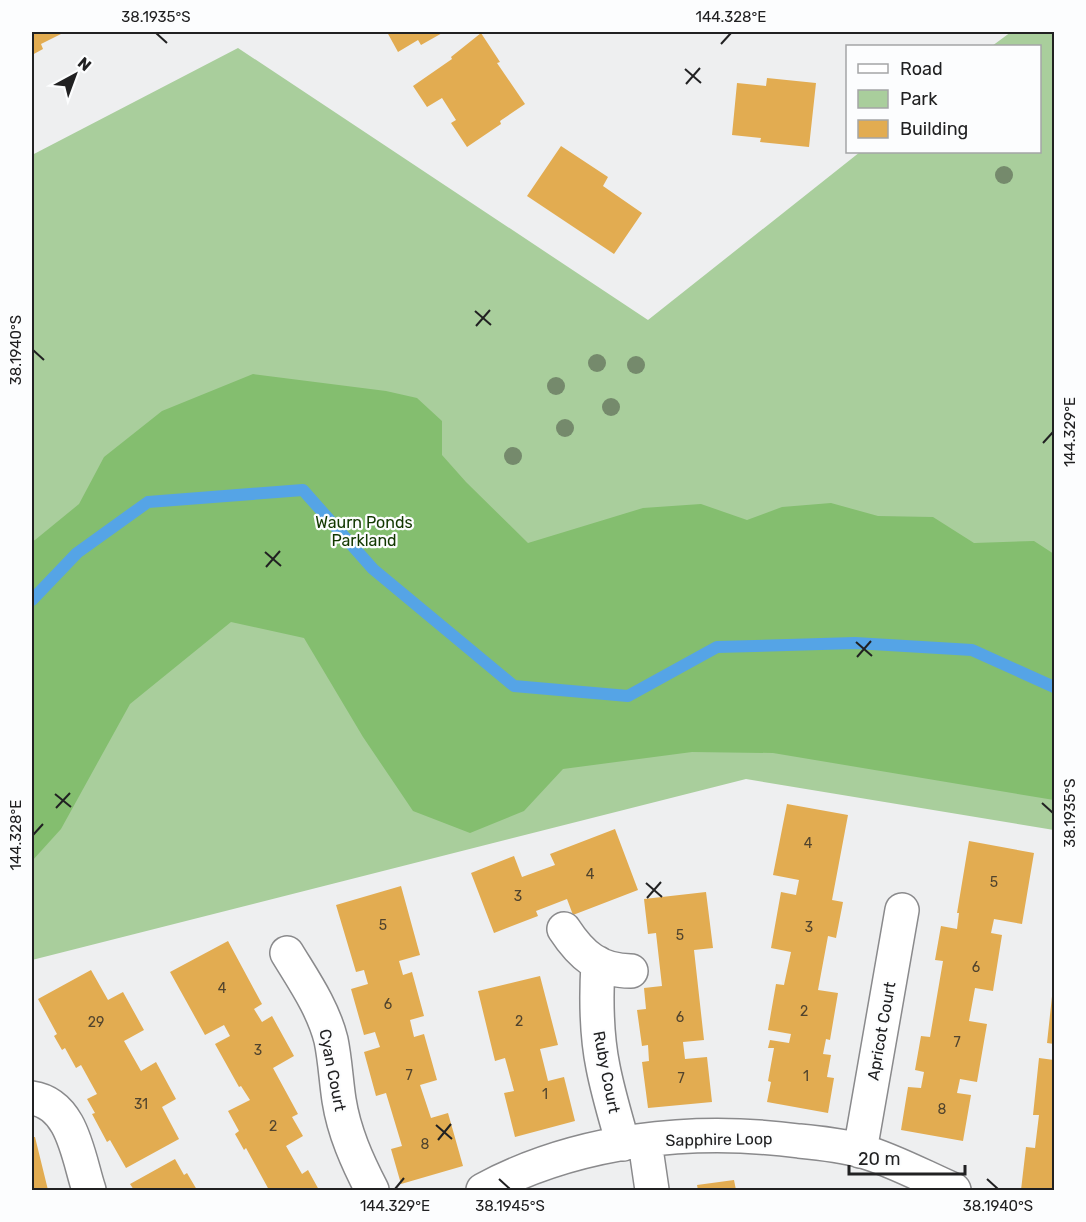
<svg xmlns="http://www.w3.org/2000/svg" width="1086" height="1222" viewBox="0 0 1086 1222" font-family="Rubik,sans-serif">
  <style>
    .green { fill: #a9ce9c }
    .forest { fill: #84be6f }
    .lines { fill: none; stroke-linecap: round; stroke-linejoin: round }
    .stream { stroke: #55a4e6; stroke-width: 12 }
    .building { fill: #e2ac51 }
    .minor-casing { stroke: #8a8a8c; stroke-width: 36 }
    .minor { stroke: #fff; stroke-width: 33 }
    .tree { fill: #758a6c }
    .ticks { fill: none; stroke: #212122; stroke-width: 2 }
    .labels { text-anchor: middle; stroke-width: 4.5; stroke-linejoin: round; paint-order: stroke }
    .number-label { font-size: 14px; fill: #51442e }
    .park-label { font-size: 16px; fill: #123800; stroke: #fcfdfe }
    .street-label { font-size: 16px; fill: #212122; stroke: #fcfdfe }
    .neatline { fill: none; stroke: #212122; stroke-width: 2 }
    .ticks-label { font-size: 15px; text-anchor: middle; fill: #212122 }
  </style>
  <rect width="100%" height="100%" fill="#eeeff0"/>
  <!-- green -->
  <path class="green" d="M1011,32H1054V830L746,779L32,960V155L238,48L648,320L860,152H1040V46H992Z"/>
  <!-- forest -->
  <path class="forest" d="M253,374L386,391L417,398L442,421V455L466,482L528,543L643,508L701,504L747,520L782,507L831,503L878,516L933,517L974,543L1034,541L1054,554V800L773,753L692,752L563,769L524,811L470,833L413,811L363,737L304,638L231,622L130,704L61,829L32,861V541L35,540L79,504L104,457L162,411Z"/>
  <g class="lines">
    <!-- stream -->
    <path class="stream" d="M32,600L77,553L148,502L303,490L373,569L514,686L628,696L717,647L855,643L972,650L1054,687"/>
  </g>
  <!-- building -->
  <path class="building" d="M32,32H65L41,44L43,49L32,55Z
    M387,32H444L421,45L418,40L398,52Z
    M481,33L500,62L497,63L525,104L500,121L501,124L467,147L451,123L456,120L442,98L427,107L413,86L452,59L451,57Z
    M767,78L816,83L809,147L760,142L761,138L732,135L737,83L766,86Z
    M561,146L608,177L603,186L642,213L614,254L527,196Z
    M787,804L848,815L832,900L843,902L836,938L828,936L818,990L838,993L830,1040L826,1039L823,1054L831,1055L827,1077L834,1078L828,1113L767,1102L771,1082L768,1081L774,1048H768L770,1040L789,1043L791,1034L768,1030L776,984L784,985L791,952L771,948L781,892L796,895L799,880L773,875Z
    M615,829L638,890L573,915L567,899L536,911L538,916L494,933L471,873L514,856L522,877L555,865L550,854Z
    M969,841L1034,853L1022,924L994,919L991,933L1002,935L993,991L975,988L969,1021L987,1024L977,1082L960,1079L957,1093L971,1095L963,1141L901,1130L908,1087L921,1088L924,1072L915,1070L921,1036L930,1037L943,961L935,960L941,926L957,929L959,913H957Z
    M401,886L420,955L399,961L403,975L412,972L424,1016L410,1020L414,1037L424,1034L437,1080L420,1085L431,1118L448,1113L463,1166L401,1184L391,1149L402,1146L386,1093L376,1096L364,1052L380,1047L375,1032L364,1035L351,989L368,984L364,970L356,972L336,905Z
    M706,892L713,948L694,950L704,1040L683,1042L685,1059L707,1057L712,1102L648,1108L642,1062L649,1061L648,1045L642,1046L637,1010L646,1009L644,988L662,986L656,933L648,934L644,899Z
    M228,941L262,1004L254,1009L262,1022L272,1016L294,1056L273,1068L298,1114L292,1117L303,1136L286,1146L302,1174L308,1170L319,1190H269L246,1148L244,1150L235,1134L239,1131L228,1111L250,1100L241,1086L239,1087L215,1044L230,1036L224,1025L205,1035L170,972Z
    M91,970L108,1000L123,992L144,1030L124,1041L141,1071L156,1062L176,1099L162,1107L179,1139L126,1168L110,1140L107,1142L92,1114L95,1113L87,1099L97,1094L81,1065L76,1068L65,1048L62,1050L54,1036L57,1034L38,999Z
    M540,976L558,1045L540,1049L548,1081L564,1077L575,1121L515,1137L504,1093L514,1091L505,1058L495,1061L478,991Z
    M1053,987L1054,988V1044L1047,1043Z
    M1039,1058L1054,1060V1190H1021L1026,1147L1035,1148L1039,1115H1033Z
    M32,1137H35L48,1190H32Z
    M175,1159L184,1175L187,1173L197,1190H134L130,1184Z
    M734,1180L736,1190H698L697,1185Z"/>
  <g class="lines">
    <defs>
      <path id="minor" d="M564,929C581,955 599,971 631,971
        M287,953C304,981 323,1008 331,1040C335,1059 336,1080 339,1100C344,1132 357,1161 372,1190
        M598,963C596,998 596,1033 603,1067C608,1093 616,1119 623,1144
        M32,1098C73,1104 78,1157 89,1190
        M645,1142L652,1190
        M860,1151L902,910
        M483,1190C578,1139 693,1127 799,1141C820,1143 841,1145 862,1151C893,1160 924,1177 954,1190"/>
    </defs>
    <!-- minor casing -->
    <use href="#minor" class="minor-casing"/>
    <!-- minor -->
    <use href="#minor" class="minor"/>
  </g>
  <!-- trees -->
  <g class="tree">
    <circle cx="1004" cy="175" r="9"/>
    <circle cx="597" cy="363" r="9"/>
    <circle cx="636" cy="365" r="9"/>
    <circle cx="556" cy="386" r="9"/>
    <circle cx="611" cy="407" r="9"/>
    <circle cx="565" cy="428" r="9"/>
    <circle cx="513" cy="456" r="9"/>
  </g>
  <!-- ticks -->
  <path class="ticks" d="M156,33L167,43M721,44L731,33M685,69L701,83M686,84L700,68M475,311L491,325M476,326L490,310M33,350L44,360M1043,443L1053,432M265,552L281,566M266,567L280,551M856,642L872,656M857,657L871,641M55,794L71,807M1042,803L1053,813M56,808L70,793M33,835L43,824M646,883L662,897M647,898L661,882M436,1125L452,1139M438,1140L451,1124M499,1179L510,1189M987,1179L998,1189M395,1189L404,1178"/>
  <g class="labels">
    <!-- number labels -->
    <g class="number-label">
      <text x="808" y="848">4</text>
      <text x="590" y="879">4</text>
      <text x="994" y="887">5</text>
      <text x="518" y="901">3</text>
      <text x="383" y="930">5</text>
      <text x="809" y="932">3</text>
      <text x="680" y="940">5</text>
      <text x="976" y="972">6</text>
      <text x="222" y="993">4</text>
      <text x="388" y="1009">6</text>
      <text x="804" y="1016">2</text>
      <text x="680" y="1022">6</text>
      <text x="519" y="1026">2</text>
      <text x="96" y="1027">29</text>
      <text x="957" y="1047">7</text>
      <text x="258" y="1055">3</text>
      <text x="409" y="1080">7</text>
      <text x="806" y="1081">1</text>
      <text x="681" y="1083">7</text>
      <text x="545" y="1099">1</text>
      <text x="141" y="1109">31</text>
      <text x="942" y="1114">8</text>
      <text x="273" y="1131">2</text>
      <text x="425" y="1149">8</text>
    </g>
    <!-- park labels -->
    <g class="park-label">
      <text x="364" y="528">Waurn Ponds<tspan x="364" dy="18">Parkland</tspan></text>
    </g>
    <!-- street labels -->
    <g class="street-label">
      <text transform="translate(881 1031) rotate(-80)" y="6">Apricot Court</text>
      <text transform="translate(333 1070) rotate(79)" y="6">Cyan Court</text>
      <text transform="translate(607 1072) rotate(79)" y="6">Ruby Court</text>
      <text transform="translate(719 1139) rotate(-1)" y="6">Sapphire Loop</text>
    </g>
  </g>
  <!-- border -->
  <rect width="1086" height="1222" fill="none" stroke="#fcfdfe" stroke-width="66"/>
  <!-- legend -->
  <rect x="846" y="45" width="195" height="108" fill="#fcfdfe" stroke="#a4a5a6" stroke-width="1.5"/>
  <rect x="858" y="64" width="30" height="9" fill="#ffffff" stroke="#a4a5a6" stroke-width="1.5"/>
  <text x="900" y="75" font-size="18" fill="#212122">Road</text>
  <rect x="858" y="90" width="30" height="18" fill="#a9ce9c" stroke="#a4a5a6" stroke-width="1.5"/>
  <text x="900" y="105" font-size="18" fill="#212122">Park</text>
  <rect x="858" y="120" width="30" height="18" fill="#e2ac51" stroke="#a4a5a6" stroke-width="1.5"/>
  <text x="900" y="135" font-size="18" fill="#212122">Building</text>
  <!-- north arrow -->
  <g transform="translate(75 75) rotate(41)" stroke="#fcfdfe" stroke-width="4.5" paint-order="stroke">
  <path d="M0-4.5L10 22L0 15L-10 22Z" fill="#212122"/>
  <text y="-9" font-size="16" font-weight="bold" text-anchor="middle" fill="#212122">N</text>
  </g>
  <!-- scale -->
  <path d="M849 1165v9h116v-9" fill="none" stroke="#212122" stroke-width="3"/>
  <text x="858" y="1165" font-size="18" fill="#212122" stroke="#fcfdfe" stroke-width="4.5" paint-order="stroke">20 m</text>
  <rect x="33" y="33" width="1020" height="1156" class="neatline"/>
  <g class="ticks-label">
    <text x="156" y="22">38.1935°S</text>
    <text x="731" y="22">144.328°E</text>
    <text transform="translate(16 350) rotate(-90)" y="5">38.1940°S</text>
    <text transform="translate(1070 432) rotate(-90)" y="5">144.329°E</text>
    <text transform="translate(1070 813) rotate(-90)" y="5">38.1935°S</text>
    <text transform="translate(16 835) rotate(-90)" y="5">144.328°E</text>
    <text x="395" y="1211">144.329°E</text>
    <text x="510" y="1211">38.1945°S</text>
    <text x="998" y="1211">38.1940°S</text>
  </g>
</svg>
